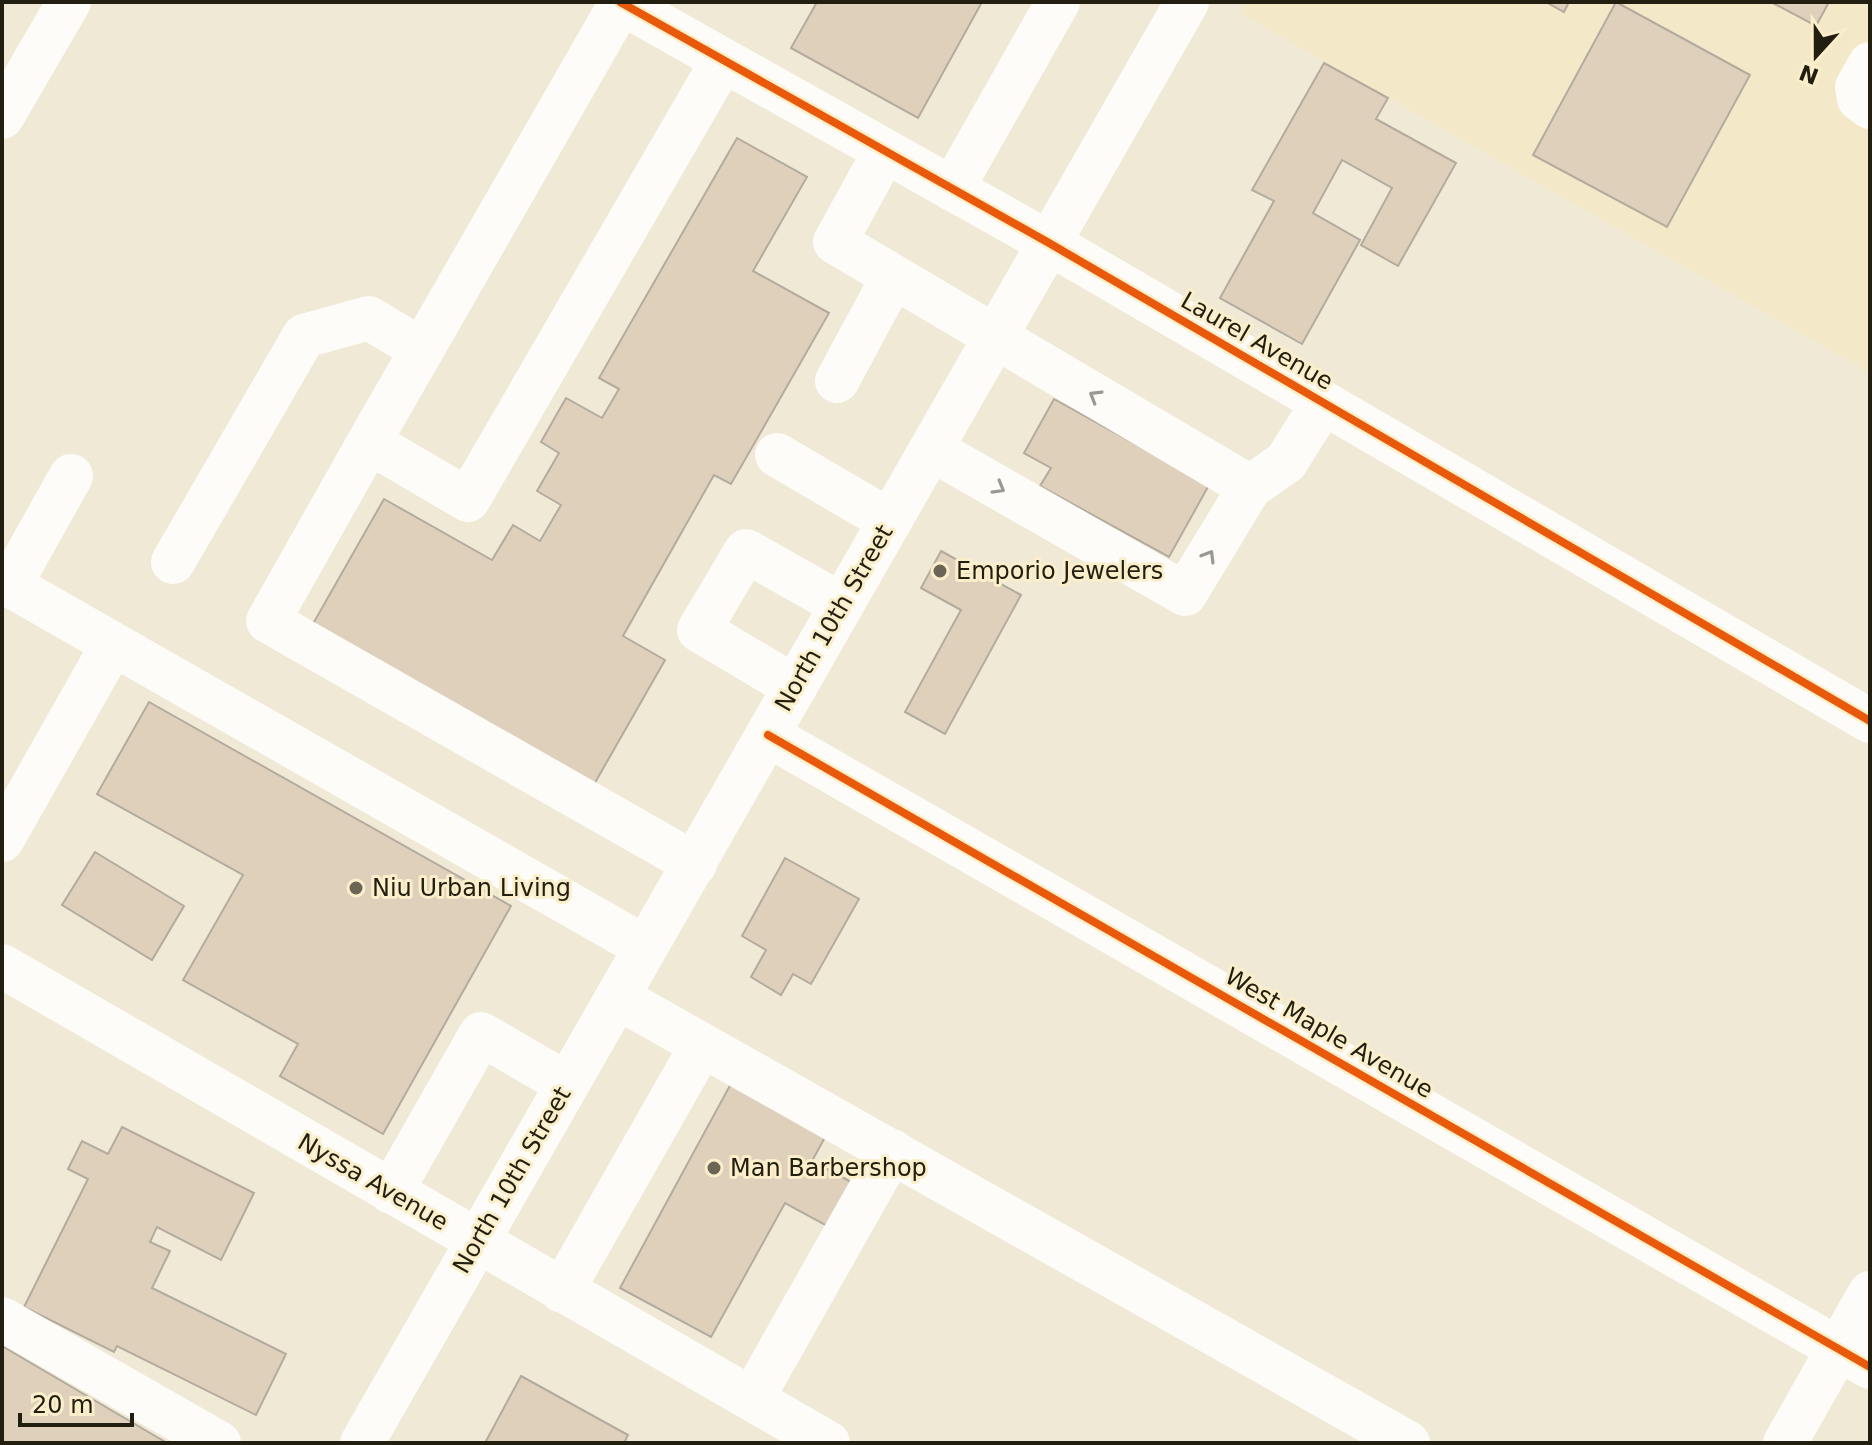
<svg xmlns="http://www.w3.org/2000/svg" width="1872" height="1445" viewBox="0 0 1872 1445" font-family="'DejaVu Sans',sans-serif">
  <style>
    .built { fill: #f3e8c7 }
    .building { fill: #dfd0bc; stroke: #b3ab9e; stroke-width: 2 }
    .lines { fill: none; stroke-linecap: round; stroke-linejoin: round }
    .minor { stroke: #fdfcf9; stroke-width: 44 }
    .major { stroke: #fdfcf9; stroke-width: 44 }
    .cycleway-casing { stroke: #fbefcb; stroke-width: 13 }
    .cycleway { stroke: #e8590c; stroke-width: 8 }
    .oneway { stroke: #9a9890 }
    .poi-dot { fill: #6a6555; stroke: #fbefcb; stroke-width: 3 }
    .labels { text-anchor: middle; stroke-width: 6; stroke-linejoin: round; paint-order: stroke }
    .street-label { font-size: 24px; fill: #221e10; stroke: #fbefcb }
    .poi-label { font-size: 24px; fill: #221e10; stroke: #fbefcb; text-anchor: start }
  </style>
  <rect width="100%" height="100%" fill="#f0e9d6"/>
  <!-- built -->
  <path class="built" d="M1247,2H1870V373L1240,13Z"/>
  <!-- building -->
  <path class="building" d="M817,2H982L918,118L791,48Z
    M1546,2H1569L1564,12Z
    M1616,2L1750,75L1667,227L1533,155Z
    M1771,2H1829L1816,26Z
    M1324,63L1388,98L1376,119L1456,163L1398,266L1361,245L1392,188L1342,160L1313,213L1360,240L1302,344L1220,298L1274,201L1252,190Z
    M737,138L807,177L753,271L829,313L731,484L714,475L623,636L665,660L588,795L306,636L384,499L492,560L513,525L540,541L561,505L537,491L559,453L541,442L566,398L602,418L619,389L599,378Z
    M1054,399L1209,485L1169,557L1040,486L1051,468L1024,453Z
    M941,551L1021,595L945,734L905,712L961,610L921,588Z
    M149,702L511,906L383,1134L280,1076L298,1044L183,980L243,875L97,794Z
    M95,852L184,906L152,960L62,905Z
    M785,858L859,899L811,984L793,974L781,995L751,977L766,950L742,936Z
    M734,1078L829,1130L812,1161L853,1183L829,1227L785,1203L711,1337L620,1288Z
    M122,1127L254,1193L221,1260L157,1227L150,1242L170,1251L152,1288L286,1354L256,1415L117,1346L114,1352L24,1307L88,1179L68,1169L82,1141L108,1154Z
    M2,1346L167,1443H2Z
    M521,1376L628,1435L624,1443H485Z"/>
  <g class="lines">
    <!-- minor -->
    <path class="minor" d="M620,2L1049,243L1870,721
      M621,3L369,442L468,500L723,60
      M1870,64L1857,87L1859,99L1870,107
      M2,117L69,2
      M885,151L835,242L1250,487L1185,594L931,449
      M952,189L1058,2
      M837,381L893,277
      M369,442L268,621L695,864
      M777,455L890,521
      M71,476L10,585L113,644
      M1250,487L1286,462L1323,403
      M173,562L304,336L369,318L422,350
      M795,687L699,630L746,551L842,605
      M768,735L1870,1367
      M2,840L113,644L645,947
      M2,966L828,1443
      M702,1045L1408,1443
      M391,1192L481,1034L567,1084
      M562,1291L702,1045L617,997
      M2,1319L219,1443
      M752,1399L892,1151
      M1785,1443L1870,1293"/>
    <!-- major -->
    <path class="major" d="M362,1443L1187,2"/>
    <defs>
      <path id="cycleway" d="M620,2L1049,243L1870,721
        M768,735L1870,1367"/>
    </defs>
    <!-- cycleway casing -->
    <use href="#cycleway" class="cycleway-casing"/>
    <!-- cycleway -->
    <use href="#cycleway" class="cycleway"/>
  </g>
  <!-- one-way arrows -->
  <defs><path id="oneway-chevron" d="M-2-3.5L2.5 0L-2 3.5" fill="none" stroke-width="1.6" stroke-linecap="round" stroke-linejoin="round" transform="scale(2)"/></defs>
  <g class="oneway">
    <use href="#oneway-chevron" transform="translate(1095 396) rotate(-149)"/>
    <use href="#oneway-chevron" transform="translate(999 488) rotate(30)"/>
    <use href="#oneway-chevron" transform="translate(1209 556) rotate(-59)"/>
  </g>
  <!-- markers -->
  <g class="poi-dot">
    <circle cx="940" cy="571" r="8"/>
    <circle cx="356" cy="888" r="8"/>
    <circle cx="714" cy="1168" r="8"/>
  </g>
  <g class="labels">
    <!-- street labels -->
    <g class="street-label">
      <text transform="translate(1257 341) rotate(30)" y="8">Laurel Avenue</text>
      <text transform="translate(834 618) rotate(-60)" y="8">North 10th Street</text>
      <text transform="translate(1329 1033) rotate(30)" y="8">West Maple Avenue</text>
      <text transform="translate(512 1180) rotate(-60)" y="8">North 10th Street</text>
      <text transform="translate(373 1182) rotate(30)" y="8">Nyssa Avenue</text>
    </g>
    <!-- poi labels -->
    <g class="poi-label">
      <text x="956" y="579">Emporio Jewelers</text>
      <text x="372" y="896">Niu Urban Living</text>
      <text x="730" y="1176">Man Barbershop</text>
    </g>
  </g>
  <!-- border -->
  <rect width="1872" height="1445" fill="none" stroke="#221e10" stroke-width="8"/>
  <!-- north arrow -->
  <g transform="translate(1816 56) rotate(201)" stroke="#fbefcb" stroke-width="6" paint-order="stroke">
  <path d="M0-6L14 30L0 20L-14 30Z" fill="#221e10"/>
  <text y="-12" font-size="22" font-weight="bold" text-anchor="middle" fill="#221e10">N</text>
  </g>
  <!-- scale -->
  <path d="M20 1413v12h112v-12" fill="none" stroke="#221e10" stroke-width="4"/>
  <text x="32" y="1413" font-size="24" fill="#221e10" stroke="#fbefcb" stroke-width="6" paint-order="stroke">20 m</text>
</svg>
